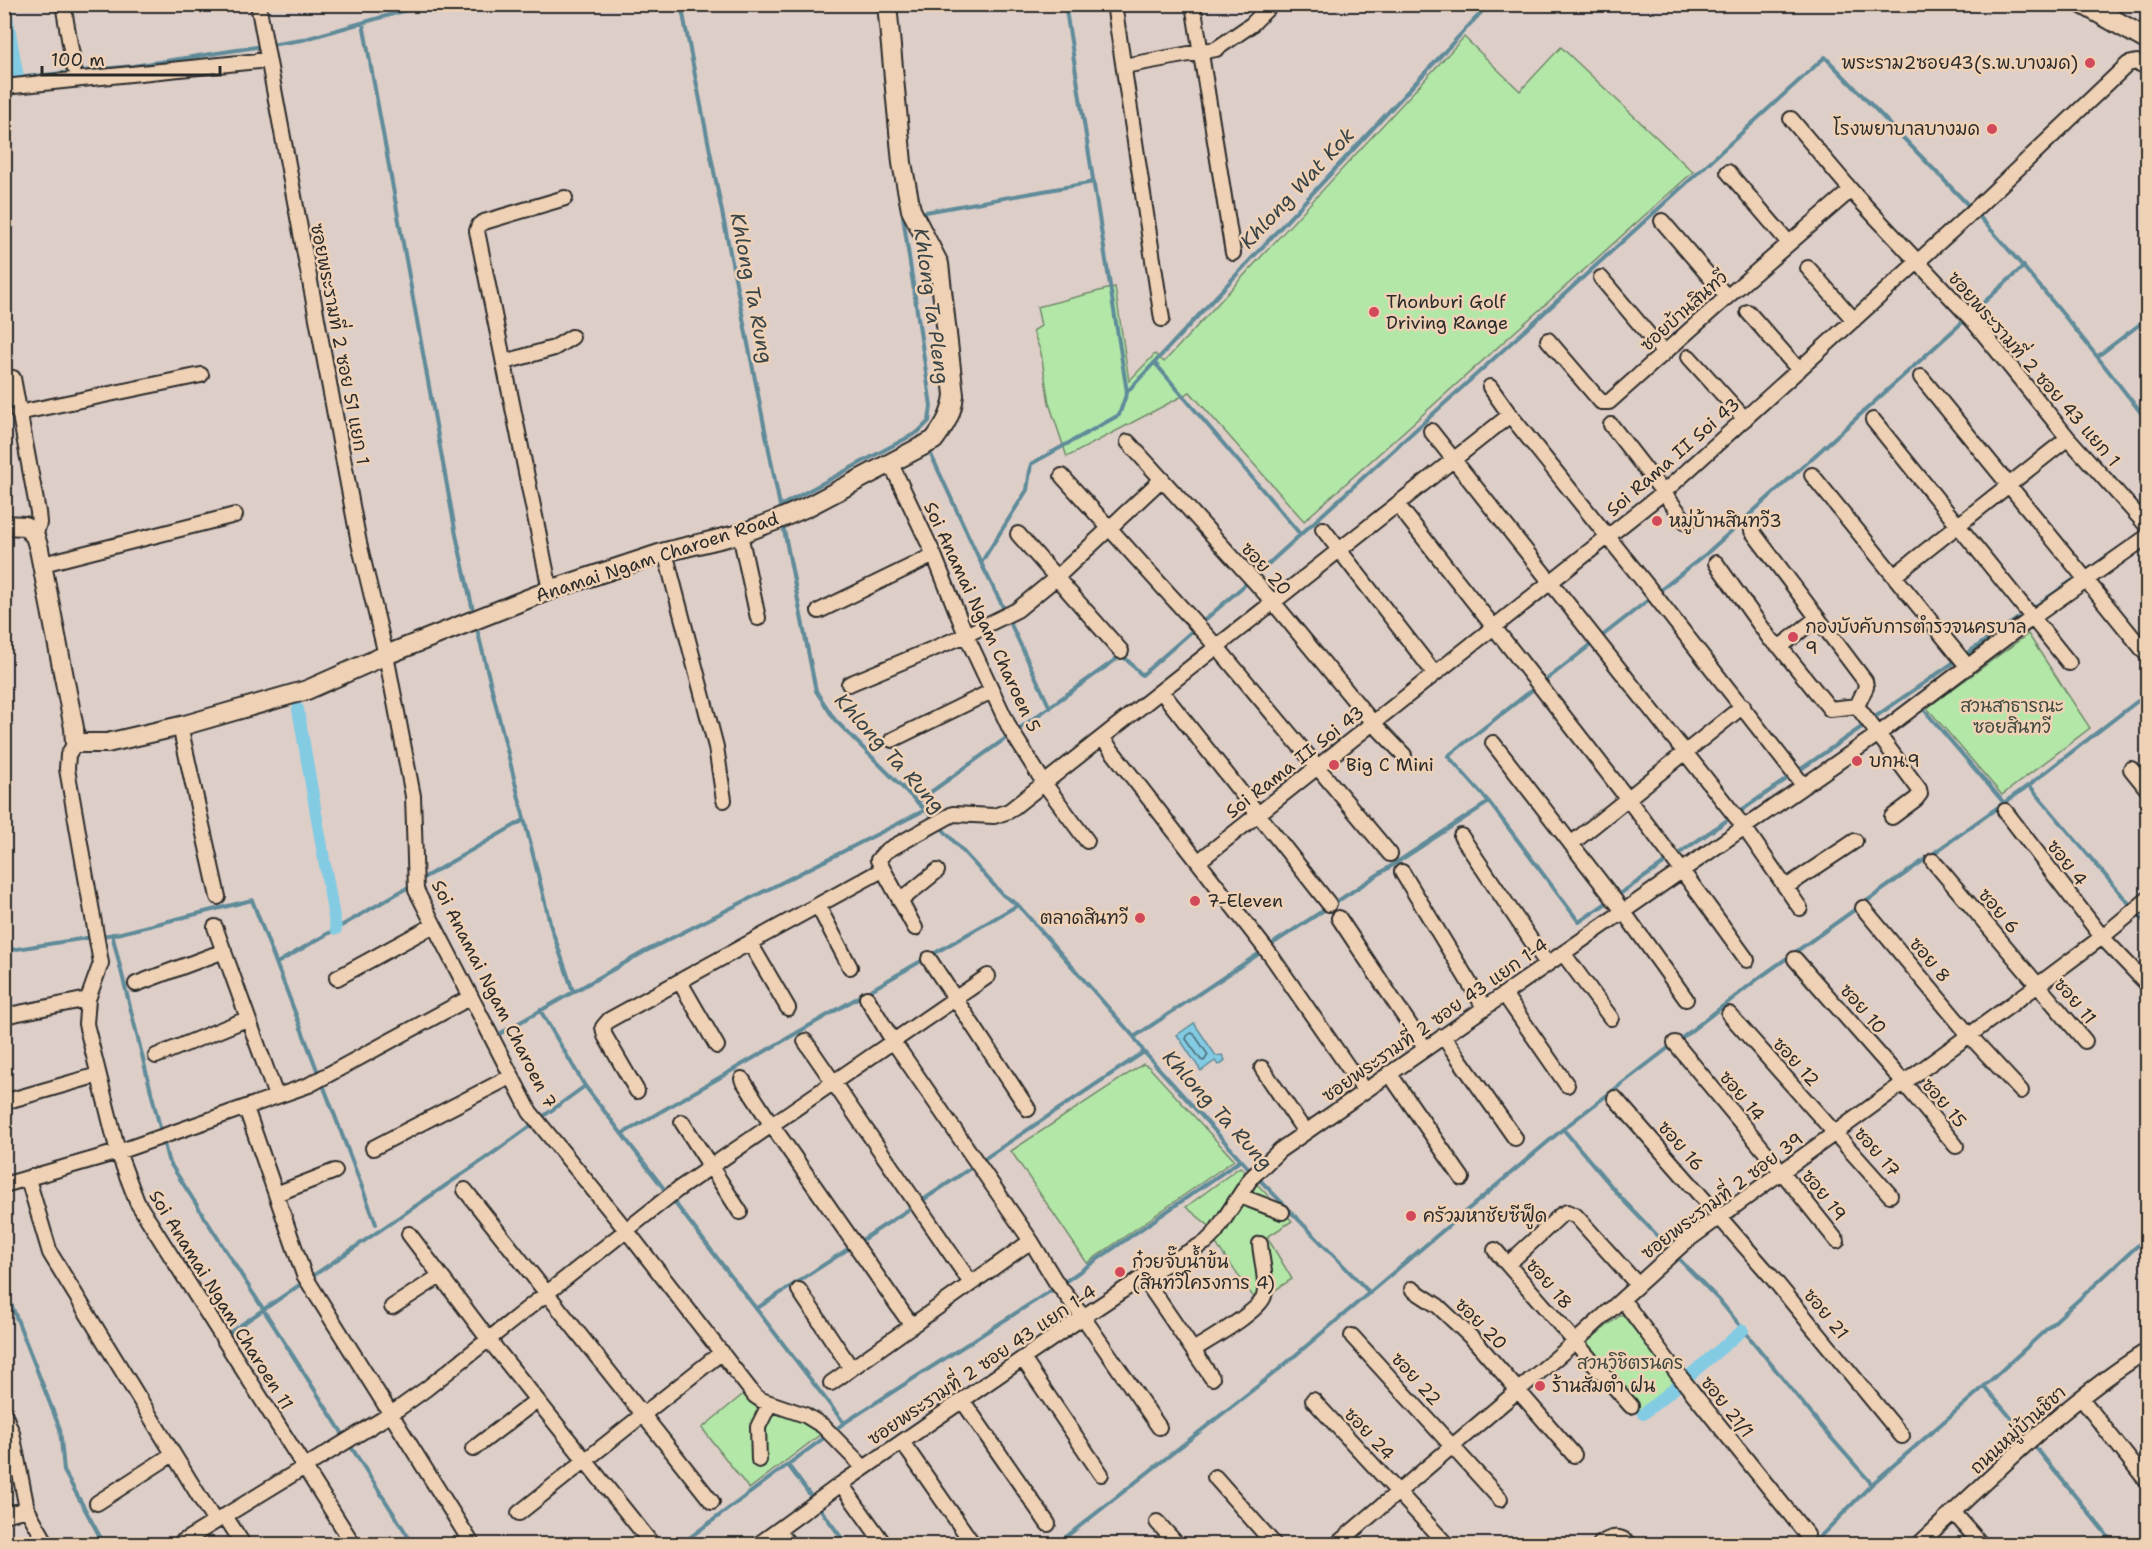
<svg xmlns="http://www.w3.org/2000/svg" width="2152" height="1549" viewBox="0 0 2152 1549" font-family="'Shantell Sans','Playpen Sans Thai',sans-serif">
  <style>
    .green { fill: #b3e7a8; stroke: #6f896a; stroke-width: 1.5 }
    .water { fill: #82cbe3; stroke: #5f8b99; stroke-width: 1.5 }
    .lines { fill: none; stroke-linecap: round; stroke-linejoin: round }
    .shore { stroke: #4e6b75; stroke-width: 1.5 }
    .stream { stroke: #5f8b99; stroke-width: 4 }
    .canal { stroke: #82cbe3; stroke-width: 12 }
    .minor-casing { stroke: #2b2b2b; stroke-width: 18 }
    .tertiary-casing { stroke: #2b2b2b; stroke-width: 22 }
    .secondary-casing { stroke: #2b2b2b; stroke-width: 24 }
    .minor { stroke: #efd2b5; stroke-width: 14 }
    .tertiary { stroke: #efd2b5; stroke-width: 18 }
    .secondary { stroke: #efd2b5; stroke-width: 20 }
    .poi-dot { fill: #d1495b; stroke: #efd2b5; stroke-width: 2 }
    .labels { text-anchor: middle; stroke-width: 5; stroke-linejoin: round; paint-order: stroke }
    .poi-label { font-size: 18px; fill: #2b2b2b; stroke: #efd2b5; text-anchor: start }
    .street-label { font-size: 18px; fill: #2b2b2b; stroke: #efd2b5 }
    .park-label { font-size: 18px; fill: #3f473e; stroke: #efd2b5 }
    .water-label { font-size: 20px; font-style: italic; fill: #384347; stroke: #efd2b5 }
  </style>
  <rect width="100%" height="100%" fill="#decec8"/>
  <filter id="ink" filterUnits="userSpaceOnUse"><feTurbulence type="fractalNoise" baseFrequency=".0167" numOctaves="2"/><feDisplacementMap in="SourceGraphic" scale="12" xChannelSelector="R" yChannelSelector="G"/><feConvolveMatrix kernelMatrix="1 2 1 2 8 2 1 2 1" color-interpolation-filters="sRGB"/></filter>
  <g filter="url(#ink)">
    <!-- green -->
    <path class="green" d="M1464,37L1520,91L1561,47L1693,172L1304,521L1190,392L1067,457L1049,403L1041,353L1033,331L1041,326L1037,307L1115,287L1129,381L1155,354L1164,362Z
      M2028,634L2090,728L2002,795L1927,708Z
      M1143,1064L1149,1067L1234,1160L1087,1263L1011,1151Z
      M1240,1167L1245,1172L1212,1228L1186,1207Z
      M1257,1184L1292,1221L1267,1237L1292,1279L1257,1302L1214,1241L1225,1231Z
      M1622,1314L1676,1382L1638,1412L1583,1345Z
      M752,1387L757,1393L805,1411L821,1434L749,1489L702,1428Z"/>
    <!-- water -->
    <path class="water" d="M1194,1023L1216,1056L1222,1055L1225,1060L1222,1064L1218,1065L1215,1061L1201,1071L1177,1035Z"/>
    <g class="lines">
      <!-- shore -->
      <path class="shore" d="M1191,1033L1194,1034L1208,1055L1204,1061L1201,1060L1186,1039L1187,1036Z"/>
      <!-- stream -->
      <path class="stream" d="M681,4L781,511
        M363,23L456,535L474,615
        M270,45L302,40L428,4
        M4,79L133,66L263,46
        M920,213L1094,182
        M1976,213C2037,280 2093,350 2148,422
        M1971,314L2024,266
        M2098,356L2148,318
        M1155,363L1300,534
        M1127,392L1489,4
        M928,448L981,563
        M780,506L918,432L929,421L931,406L903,216L907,215
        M783,525L816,691L835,720L925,810L1003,895L1018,905L1134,1037L1144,1052L1252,1172
        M2089,569L2137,536
        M1658,592L1706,554L1966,319
        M2036,606L2073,580
        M1005,611L981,563L1027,490L1031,464L1119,415L1127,392L1065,4
        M1008,618L1050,708
        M476,625L551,927L573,991
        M1969,652L2020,617
        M1542,683L1652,597
        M1536,687L1448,756L1489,802L1579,922L1605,904
        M1925,711L2004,803
        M1872,719L1953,663
        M2029,785L2148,926
        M917,802L1122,655L1142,675L1255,576L1825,57L1971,208
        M1742,810L1866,724
        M1681,852L1726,821
        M418,881L524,820
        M1621,893L1665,863
        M112,934L168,1160L413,1544
        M101,936L121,933L252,900L319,1075
        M1269,946L1489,802
        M4,951L93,937
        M277,963L412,885
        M540,1010L585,1086L844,1423
        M501,1033L644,952L925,810
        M1134,1037L1263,951
        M1678,1041L1759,978L2029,785L2148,693
        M322,1082L376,1224
        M541,1118L585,1086
        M1563,1129L1623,1200L1671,1250
        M622,1134L1018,905
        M1257,1177L1370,1293
        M920,1202L1144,1052
        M1676,1256L1720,1301L1826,1432L1872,1484L1978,1392L2148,1236
        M4,1286L60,1429L64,1471L104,1544
        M756,1309L914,1206
        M229,1333L489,1156L535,1123
        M1984,1386L2028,1438
        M2033,1444L2114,1544
        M788,1465L846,1544
        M681,1544L844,1423L1066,1281L1241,1160
        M1057,1544L1278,1370L1563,1129L1672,1045
        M1813,1544L1872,1484"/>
      <!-- canal -->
      <path class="canal" d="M5,4L18,78
        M298,709L336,929
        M1691,1374L1743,1330
        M1643,1414L1676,1387"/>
      <defs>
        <path id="minor" d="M63,4L74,67
          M258,4L359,543L386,655L413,796L416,890L530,1112L627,1231L755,1396L761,1400L805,1415L823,1426L864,1468
          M1114,4L1162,319
          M1193,4L1233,253
          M1124,66L1216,49L1251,25L1272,4
          M4,87L268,60
          M1791,119L1856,196L1974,322L2068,438L2148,527
          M1728,172L1789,243
          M1662,221L1727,297
          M1808,268L1854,320
          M1601,278L1664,353
          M1748,312L1799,370
          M1548,340L1601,402H1609L1727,297L1851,190
          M1689,357L1745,419
          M505,362L554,348L572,337
          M1921,377L2148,656
          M13,378L38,512L39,523L35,536
          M1490,387L1510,415L1649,588L1803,785
          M18,413L201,375
          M1873,420L2069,663
          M1611,425L1687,523
          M1431,431L1744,827L1800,908
          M1128,442L1273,602L1373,723L1404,755
          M891,464L934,555L966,635L1010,729L1044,783L1087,841
          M1812,475L1968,667
          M1062,476L1217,647L1390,854
          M1397,504C1515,655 1636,804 1747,960
          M1323,529L1435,674
          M1752,531L1865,681L1866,687L1857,706
          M740,534L758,618
          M1018,534L1121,651
          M665,552L716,747L724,800
          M1716,563L1770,639L1780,647L1830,709L1857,706L1919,789L1920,794L1916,799L1892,817
          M43,564L235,515
          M1894,576L2068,438
          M550,590L477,231L479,225L484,222L565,198
          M819,611L934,555
          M1780,647L1817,618
          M849,684L966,635L1017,610L1056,578L1162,479
          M1161,691L1329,904
          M180,726L218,897
          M1102,738L1272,957L1364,1090
          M892,740L992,691
          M75,743L68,755L67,769L101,963L88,999L86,1024L118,1152L137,1202L353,1544
          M1493,743L1623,911L1686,999
          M2131,769L2148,790
          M2005,811L2102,937L2148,985
          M1461,836L1547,964
          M1571,844L1743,706
          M1199,861L1664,492L1968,216L2128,64L2137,62L2148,68
          M1933,861L2085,1041
          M1402,872L1484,1007
          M1786,887L1855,841
          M900,901L937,871
          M818,906L850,967
          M1863,908L1969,1035L2021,1091
          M1339,918L1425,1048
          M215,927L276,1096
          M915,928L878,860L886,851L953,814L994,816L1009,811L1510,415
          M750,943L788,1008
          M1563,953L1611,1018
          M929,959L1028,1109
          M1795,959L1904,1083L1956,1146
          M337,978L434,925
          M680,982L717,1046
          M136,984L224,951
          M1504,994L1567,1085
          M867,998L893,1041L1031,1241
          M1729,1014L1890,1195
          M4,1016L88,999
          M1443,1036L1515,1138
          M805,1041L971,1283
          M1675,1043L1782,1172L1837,1241
          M156,1056L247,1019
          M1262,1068L1305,1132
          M1389,1073L1462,1178
          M742,1079L771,1124L912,1326
          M637,1091L605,1036L603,1027L609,1020L882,870
          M1615,1098L1770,1275L1902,1436
          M4,1102L98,1075
          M246,1108L304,1275L472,1544
          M682,1122L740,1212
          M373,1148L512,1076
          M28,1179L50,1253L215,1522
          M4,1185L118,1152L309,1085L471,997
          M465,1190L712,1502
          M276,1194L335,1171
          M1240,1196L1282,1212
          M409,1234L489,1340L652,1544
          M1495,1250L1631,1406
          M1508,1264L1561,1215L1567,1212L1576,1216L1637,1284
          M1143,1277L1212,1378
          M1412,1289L1438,1306L1476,1342L1574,1455
          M799,1290L851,1368
          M1622,1299L1677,1373L1807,1535
          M392,1307L440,1276
          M1352,1336L1500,1499
          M1193,1350C1209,1340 1260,1311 1264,1296C1268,1284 1261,1258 1260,1244
          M1023,1359L1101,1474
          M831,1383L1031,1241L1056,1282L1083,1317L1159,1427
          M2081,1398L2148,1483
          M962,1400L1048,1524
          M1313,1400L1446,1544
          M4,1413L12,1433L27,1509L4,1515
          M902,1442L973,1544
          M473,1449L537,1400
          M759,1460L758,1427L770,1403
          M1215,1477L1274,1544
          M841,1484L884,1544
          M97,1503L173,1454
          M27,1509L47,1544
          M519,1513L722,1352
          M1954,1513L1981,1544
          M225,1516L243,1544
          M1157,1522L1177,1544
          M778,1531L789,1544
          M179,1544L391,1414L426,1389L677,1190L988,976
          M759,1544L841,1484L1083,1317L1143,1277L1206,1242L1215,1233L1251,1178L1280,1150L1877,735L2032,618L2148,536
          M1337,1544L1575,1342L1684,1243L2038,985L2102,937L2148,899
          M1600,1544C1611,1536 1619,1535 1630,1544
          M1919,1544C1992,1477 2063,1403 2148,1350"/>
        <path id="tertiary" d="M4,525L25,526L35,536L39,549L74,728L75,743H107L185,725L307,690L386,655L550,590L665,552L740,534L777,520L807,507L934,440C945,425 952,414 954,395L939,264L911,210L902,163L887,4"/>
        <path id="secondary" d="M2084,4L2148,40"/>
      </defs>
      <!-- minor casing -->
      <use href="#minor" class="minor-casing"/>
      <!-- tertiary casing -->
      <use href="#tertiary" class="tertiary-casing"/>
      <!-- secondary casing -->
      <use href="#secondary" class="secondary-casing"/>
      <!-- minor -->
      <use href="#minor" class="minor"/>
      <!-- tertiary -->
      <use href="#tertiary" class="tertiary"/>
      <!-- secondary -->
      <use href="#secondary" class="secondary"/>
    </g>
  </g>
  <!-- markers -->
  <g class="poi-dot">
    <circle cx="2090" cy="63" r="6"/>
    <circle cx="1992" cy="129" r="6"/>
    <circle cx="1374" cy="312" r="6"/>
    <circle cx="1657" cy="521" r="6"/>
    <circle cx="1793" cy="637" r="6"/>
    <circle cx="1857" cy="761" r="6"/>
    <circle cx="1334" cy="765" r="6"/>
    <circle cx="1195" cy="901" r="6"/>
    <circle cx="1140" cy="918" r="6"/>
    <circle cx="1411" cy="1216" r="6"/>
    <circle cx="1120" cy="1272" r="6"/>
    <circle cx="1540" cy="1386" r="6"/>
  </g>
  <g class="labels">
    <!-- poi labels -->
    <g class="poi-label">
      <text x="2078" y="69" text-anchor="end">พระราม2ซอย43(ร.พ.บางมด)</text>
      <text x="1980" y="135" text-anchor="end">โรงพยาบาลบางมด</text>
      <text x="1386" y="308">Thonburi Golf<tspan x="1386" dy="21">Driving Range</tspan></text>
      <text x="1669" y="527">หมู่บ้านสินทวี3</text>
      <text x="1805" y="633">กองบังคับการตำรวจนครบาล<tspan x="1805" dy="21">9</tspan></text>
      <text x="1869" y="767">บกน.9</text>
      <text x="1346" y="771">Big C Mini</text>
      <text x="1207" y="907">7-Eleven</text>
      <text x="1128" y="924" text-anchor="end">ตลาดสินทวี</text>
      <text x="1423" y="1222">ครัวมหาชัยซีฟู็ด</text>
      <text x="1132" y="1268">ก๋วยจั๊บน้ำข้น<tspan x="1132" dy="21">(สินทวีโครงการ 4)</tspan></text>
      <text x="1552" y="1392">ร้านสัมตำ ฝน</text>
    </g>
    <!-- street labels -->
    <g class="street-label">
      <text transform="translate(1684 311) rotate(-42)" y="6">ซอยบ้านสินทวี</text>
      <text transform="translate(340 344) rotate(79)" y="6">ซอยพระรามที่ 2 ซอย 51 แยก 1</text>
      <text transform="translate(2034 369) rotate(49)" y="6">ซอยพระรามที่ 2 ซอย 43 แยก 1</text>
      <text transform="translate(1673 457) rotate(-41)" y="6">Soi Rama II Soi 43</text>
      <text transform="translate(657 557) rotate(-18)" y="6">Anamai Ngam Charoen Road</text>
      <text transform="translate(1266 569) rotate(48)" y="6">ซอย 20</text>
      <text transform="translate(982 617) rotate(65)" y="6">Soi Anamai Ngam Charoen 5</text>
      <text transform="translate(1295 762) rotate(-38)" y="6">Soi Rama II Soi 43</text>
      <text transform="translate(2067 863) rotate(52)" y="6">ซอย 4</text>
      <text transform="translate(1999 911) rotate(50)" y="6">ซอย 6</text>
      <text transform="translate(1930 960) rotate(50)" y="6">ซอย 8</text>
      <text transform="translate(494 994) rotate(63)" y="6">Soi Anamai Ngam Charoen 7</text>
      <text transform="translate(2075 1001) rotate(50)" y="6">ซอย 11</text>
      <text transform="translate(1863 1009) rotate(49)" y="6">ซอย 10</text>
      <text transform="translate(1435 1020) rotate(-35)" y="6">ซอยพระรามที่ 2 ซอย 43 แยก 1-4</text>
      <text transform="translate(1796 1062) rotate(48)" y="6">ซอย 12</text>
      <text transform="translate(1742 1096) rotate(50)" y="6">ซอย 14</text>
      <text transform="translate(1944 1103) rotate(50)" y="6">ซอย 15</text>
      <text transform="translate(1681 1146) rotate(49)" y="6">ซอย 16</text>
      <text transform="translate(1877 1152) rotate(49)" y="6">ซอย 17</text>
      <text transform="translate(1824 1195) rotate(52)" y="6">ซอย 19</text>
      <text transform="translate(1722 1196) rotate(-37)" y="6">ซอยพระรามที่ 2 ซอย 39</text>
      <text transform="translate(1549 1284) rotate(49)" y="6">ซอย 18</text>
      <text transform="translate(221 1300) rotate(58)" y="6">Soi Anamai Ngam Charoen 11</text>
      <text transform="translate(1826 1314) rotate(51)" y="6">ซอย 21</text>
      <text transform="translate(1481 1324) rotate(45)" y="6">ซอย 20</text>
      <text transform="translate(982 1365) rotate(-34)" y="6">ซอยพระรามที่ 2 ซอย 43 แยก 1-4</text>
      <text transform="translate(1416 1379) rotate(48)" y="6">ซอย 22</text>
      <text transform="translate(1727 1407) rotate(52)" y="6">ซอย 21/1</text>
      <text transform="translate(2018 1430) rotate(-42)" y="6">ถนนหมู่บ้านชิชา</text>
      <text transform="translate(1369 1434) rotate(47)" y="6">ซอย 24</text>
    </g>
    <!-- park labels -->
    <g class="park-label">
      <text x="2012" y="712">สวนสาธารณะ<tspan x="2012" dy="21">ซอยสินทวี</tspan></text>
      <text x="1630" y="1369">สวนวิชิตรนคร</text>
    </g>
    <!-- water labels -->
    <g class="water-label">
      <text transform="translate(1297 188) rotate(-47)" y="7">Khlong Wat Kok</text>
      <text transform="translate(752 288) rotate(79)" y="7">Khlong Ta Rung</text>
      <text transform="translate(932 306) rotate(82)" y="7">Khlong Ta Pleng</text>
      <text transform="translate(890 753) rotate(48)" y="7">Khlong Ta Rung</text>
      <text transform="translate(1218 1110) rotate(48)" y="7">Khlong Ta Rung</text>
    </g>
  </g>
  <!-- margin -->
  <rect width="2152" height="1549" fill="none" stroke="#efd2b5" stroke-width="24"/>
  <rect x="12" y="12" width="2128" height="1525" fill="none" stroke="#2b2b2b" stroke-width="2" filter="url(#ink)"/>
  <!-- scale -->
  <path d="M42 66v9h178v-9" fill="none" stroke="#2b2b2b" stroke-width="3"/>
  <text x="51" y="66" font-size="18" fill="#2b2b2b" stroke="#efd2b5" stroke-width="4.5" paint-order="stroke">100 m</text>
</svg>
